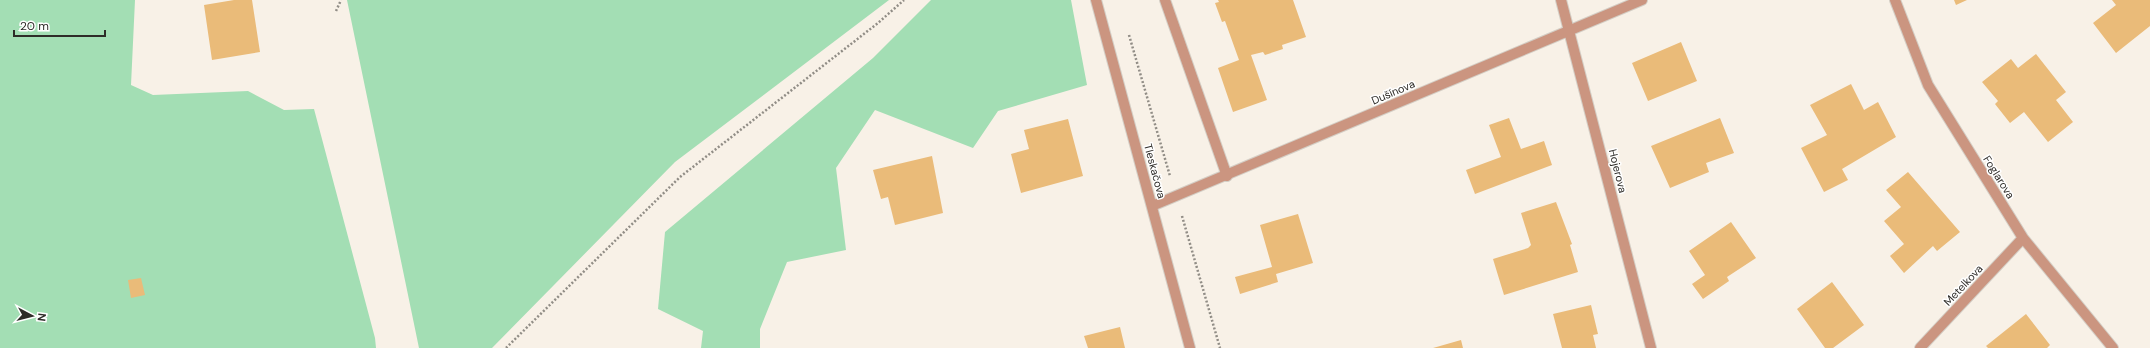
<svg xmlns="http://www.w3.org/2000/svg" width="2150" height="348" viewBox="0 0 2150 348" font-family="'DM Sans',sans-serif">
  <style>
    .green { fill: #a3deb4 }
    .building { fill: #eabb79 }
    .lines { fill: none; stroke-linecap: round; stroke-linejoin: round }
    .service-casing { stroke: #d4cec5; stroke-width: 12 }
    .minor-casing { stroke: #d4cec5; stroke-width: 12 }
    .path { stroke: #918d86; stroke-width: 2.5; stroke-dasharray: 2 2; stroke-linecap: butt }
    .service { stroke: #cb9580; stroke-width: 10 }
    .minor { stroke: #cb9580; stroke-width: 10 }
    .labels { text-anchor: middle; stroke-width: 3; stroke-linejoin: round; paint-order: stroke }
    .street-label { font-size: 11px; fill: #2e2c28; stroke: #fff }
  </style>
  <rect width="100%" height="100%" fill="#f8f1e7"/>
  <!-- green -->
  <path class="green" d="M0,0H135L131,85L153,95L248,91L284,110L314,109L375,338L376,348H0Z
    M347,0H889L675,162L492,348H419Z
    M931,0H1071L1087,85L998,111L973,148L875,110L836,168L846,250L787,262L760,329V348H701L703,331L658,309L665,232L873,58Z"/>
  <!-- building -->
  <path class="building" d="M234,0H252L260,52L212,60L204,5Z
    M1218,0H1293L1306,37L1282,45L1283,49L1265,55L1263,52L1251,55L1267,100L1233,112L1218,68L1239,60L1225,21L1222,22L1215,3L1219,2Z
    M1954,0H1967L1956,5Z
    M2112,0H2150V26L2116,53L2093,23L2116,5Z
    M1681,42L1697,81L1648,101L1632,63Z
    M2036,54L2066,92L2056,100L2073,122L2048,142L2024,112L2010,123L1995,104L1998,101L1982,82L2011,59L2018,68Z
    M1851,84L1864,110L1878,102L1896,137L1842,169L1848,180L1824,192L1801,148L1827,135L1810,105Z
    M1509,118L1521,149L1544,141L1552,165L1475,194L1466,170L1501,157L1489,125Z
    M1720,118L1734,153L1706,163L1709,172L1670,188L1651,146Z
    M1068,119L1083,176L1021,193L1011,154L1029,149L1024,130Z
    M932,156L943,213L895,225L888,197L881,199L873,170Z
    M1908,172L1960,232L1937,251L1933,246L1904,273L1890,256L1904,244L1884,221L1901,207L1886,190Z
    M1556,202L1572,244L1570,245L1578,272L1504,295L1493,259L1528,248L1531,245L1521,213Z
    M1298,214L1313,263L1276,274L1278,282L1240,294L1235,277L1272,267L1260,225Z
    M1731,222L1756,258L1727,277L1729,281L1703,299L1692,284L1705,275L1689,251Z
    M141,278L145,295L131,298L128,280Z
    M1832,282L1864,325L1833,348H1825L1797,309Z
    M1591,305L1598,334L1593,335L1596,348H1562L1553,314Z
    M2026,314L2050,345L2047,348H1988L1986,346Z
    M1120,327L1125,348H1088L1084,336Z
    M1461,340L1463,348H1433Z"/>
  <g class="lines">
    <defs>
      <path id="service" d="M1165,0L1227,176"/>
      <path id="minor" d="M1096,0L1190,348
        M1561,0L1651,348
        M1895,0L1928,85L2023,238L2113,348
        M1152,206L1642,0
        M1920,348L2023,238"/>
    </defs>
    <!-- service casing -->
    <use href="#service" class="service-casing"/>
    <!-- minor casing -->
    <use href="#minor" class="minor-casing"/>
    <!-- path -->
    <path class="path" d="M336,11L341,0
      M1129,35L1170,176
      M1182,216L1220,348
      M506,348L680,177L878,23L904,0"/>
    <!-- service -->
    <use href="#service" class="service"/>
    <!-- minor -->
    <use href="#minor" class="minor"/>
  </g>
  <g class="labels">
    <!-- street labels -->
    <g class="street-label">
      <text transform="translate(1393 92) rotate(-23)" y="4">Dušínova</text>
      <text transform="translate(1155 171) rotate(75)" y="4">Tleskačova</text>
      <text transform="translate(1618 171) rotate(76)" y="4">Hojerova</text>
      <text transform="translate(1999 177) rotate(58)" y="4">Foglarova</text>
      <text transform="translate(1963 285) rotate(-47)" y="4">Metelkova</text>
    </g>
  </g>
  <!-- north arrow -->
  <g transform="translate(32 316) rotate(97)" stroke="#ffffff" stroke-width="3" paint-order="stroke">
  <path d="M0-3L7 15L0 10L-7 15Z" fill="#2e2c28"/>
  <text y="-6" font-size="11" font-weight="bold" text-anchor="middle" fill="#2e2c28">N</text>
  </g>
  <!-- scale -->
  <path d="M14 30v6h91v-6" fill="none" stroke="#2e2c28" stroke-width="2"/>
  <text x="20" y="30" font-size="12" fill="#2e2c28" stroke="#ffffff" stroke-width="3" paint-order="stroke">20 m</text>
</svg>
